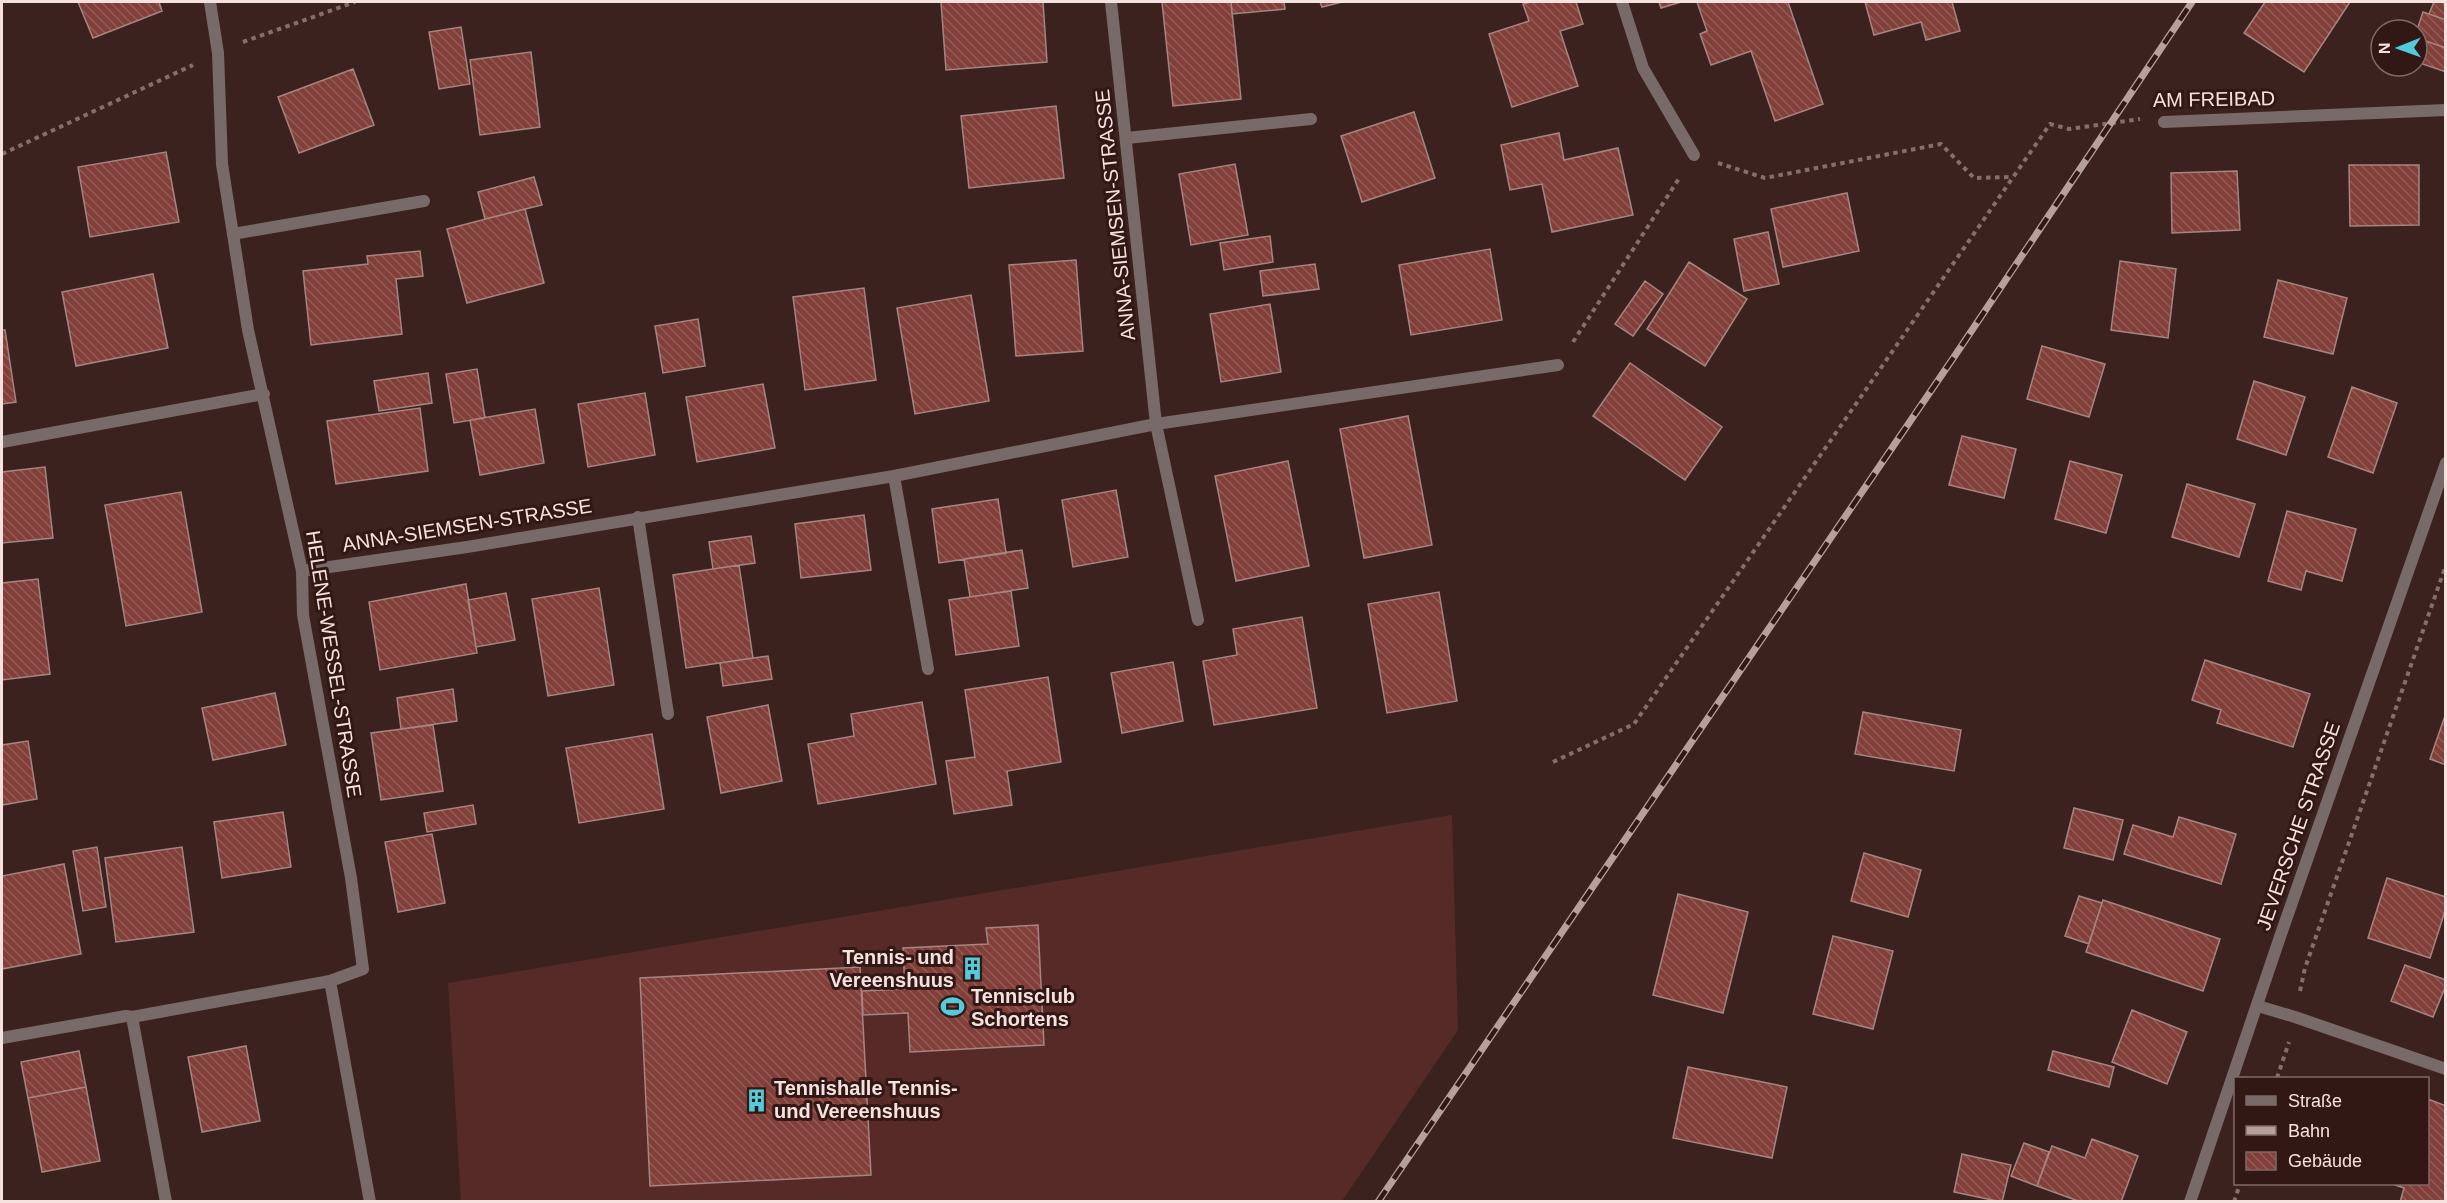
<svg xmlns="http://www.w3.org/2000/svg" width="2447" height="1203" viewBox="0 0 2447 1203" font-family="Arial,sans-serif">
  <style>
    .garden { fill: #562b27 }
    .building { fill: url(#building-back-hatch); stroke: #a68580; stroke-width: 1.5 }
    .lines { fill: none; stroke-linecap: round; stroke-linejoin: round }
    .path { stroke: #856e6b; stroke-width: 4; stroke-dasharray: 4.5 4.5; stroke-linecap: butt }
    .service { stroke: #786a68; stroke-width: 12 }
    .minor { stroke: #786a68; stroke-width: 12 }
    .tertiary { stroke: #786a68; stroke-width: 12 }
    .rail-casing { stroke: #b6a09d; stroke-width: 7 }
    .rail { stroke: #321815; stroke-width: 4.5; stroke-dasharray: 14; stroke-linecap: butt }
    .labels { text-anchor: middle; stroke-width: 6; stroke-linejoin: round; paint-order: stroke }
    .street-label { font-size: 20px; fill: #f5e2df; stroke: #321815 }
    .poi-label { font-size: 20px; font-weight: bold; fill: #f5e2df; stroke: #321815; text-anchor: start }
  </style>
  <defs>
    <pattern id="building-back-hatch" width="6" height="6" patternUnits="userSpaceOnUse" patternTransform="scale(1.5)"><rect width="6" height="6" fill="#823f39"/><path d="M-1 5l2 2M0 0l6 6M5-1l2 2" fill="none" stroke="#945a55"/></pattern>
  </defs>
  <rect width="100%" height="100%" fill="#3c221f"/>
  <!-- garden -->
  <path class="garden" d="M1452,815L1458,1030L1342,1201H461L448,983Z"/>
  <!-- building -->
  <path class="building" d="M78,2H159L162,11L93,38Z
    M941,2H1043L1047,62L946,70Z
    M1162,2H1231L1241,99L1173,106Z
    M1231,2H1284L1285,9L1232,14Z
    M1320,2H1342L1322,7Z
    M1531,2H1576L1583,24L1560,31L1578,86L1512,107L1489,34L1529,21L1523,4Z
    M1659,2H1681L1661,8Z
    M1697,2H1788L1823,104L1775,121L1751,51L1711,65L1700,34L1707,31Z
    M1865,2H1952L1960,31L1926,40L1921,22L1874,35Z
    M2265,2H2350L2304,72L2244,33Z
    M2434,2H2446V20L2429,14Z
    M2423,12L2446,20V48L2417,38V30Z
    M461,27L470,84L439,89L429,32Z
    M2417,38L2446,48V72L2417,62Z
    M531,52L540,127L480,135L470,60Z
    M353,69L374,125L299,153L278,97Z
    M1056,106L1064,178L969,188L961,116Z
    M1414,112L1435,178L1362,202L1341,136Z
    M1559,133L1564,160L1618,148L1633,215L1552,232L1542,184L1510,190L1501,145Z
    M166,152L179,222L90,237L78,167Z
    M1235,164L1248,235L1191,245L1179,174Z
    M2349,165H2419V225L2350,226Z
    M2237,171L2240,230L2172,233L2171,173Z
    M534,177L542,205L485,219L478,192Z
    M1847,193L1859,251L1783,267L1771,209Z
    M525,209L544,283L467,303L447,229Z
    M1768,232L1779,284L1744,291L1734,239Z
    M1270,236L1273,262L1224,270L1220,243Z
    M1490,249L1502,320L1411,335L1399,265Z
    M420,251L423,276L396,279L402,334L311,345L303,271L368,264L367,256Z
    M1076,260L1083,351L1016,356L1009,265Z
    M2120,261L2176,269L2168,338L2111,330Z
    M1689,262L1747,299L1705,366L1647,329Z
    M1315,264L1319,289L1263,296L1260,271Z
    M153,274L168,348L76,366L62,292Z
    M2278,280L2347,298L2333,354L2264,337Z
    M1645,281L1663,294L1633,336L1615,324Z
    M864,288L876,380L805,390L793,297Z
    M971,295L989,401L915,414L897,308Z
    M1270,304L1281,372L1221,382L1210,314Z
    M698,319L705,366L663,373L655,326Z
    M2,330H5L16,402L2,404Z
    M2042,346L2105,364L2089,417L2027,399Z
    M1630,363L1722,427L1685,480L1593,416Z
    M477,369L485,418L454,423L446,374Z
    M428,373L432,403L379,411L374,381Z
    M2254,381L2305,397L2286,455L2237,439Z
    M763,384L775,448L697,462L686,397Z
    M2352,387L2397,403L2373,473L2328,457Z
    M645,393L655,455L588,467L578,404Z
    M420,408L428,471L336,484L327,421Z
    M535,409L544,463L480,475L470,420Z
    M1408,416L1432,545L1364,558L1340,429Z
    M1962,436L2016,449L2004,498L1949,485Z
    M1288,461L1309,566L1236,581L1215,476Z
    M2070,461L2122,475L2106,533L2055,519Z
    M45,467L53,538L2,543V472Z
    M2187,484L2255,504L2239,557L2172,537Z
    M1116,490L1128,557L1073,567L1062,500Z
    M181,492L202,612L126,626L105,505Z
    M998,499L1006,553L939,563L932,509Z
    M2287,511L2356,529L2342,581L2306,571L2301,590L2268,581Z
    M864,515L871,570L801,578L795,524Z
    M751,536L755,563L713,569L709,542Z
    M1022,550L1028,588L970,597L964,559Z
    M739,565L753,658L686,668L673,575Z
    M38,579L50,674L2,680V583Z
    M466,584L477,653L380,670L369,602Z
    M599,588L614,685L548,696L532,599Z
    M1011,591L1019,646L956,655L949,600Z
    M1439,592L1457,701L1387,713L1368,604Z
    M506,593L515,640L476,647L468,600Z
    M1302,617L1317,708L1214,725L1203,661L1237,655L1233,629Z
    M768,656L772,679L723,686L720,663Z
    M2205,660L2310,694L2293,747L2217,723L2221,710L2192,700Z
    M1173,662L1183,721L1122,733L1111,673Z
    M1048,677L1061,762L1007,771L1012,805L954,814L946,761L975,757L965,690Z
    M453,689L457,721L401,729L397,698Z
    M275,693L286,745L213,760L202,708Z
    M922,702L936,784L818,804L808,744L854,736L851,714Z
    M768,705L782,781L721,793L707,717Z
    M1863,712L1961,730L1954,771L1855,754Z
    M2446,713V765L2430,759Z
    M433,725L443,791L381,800L371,733Z
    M652,734L664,809L579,823L566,748Z
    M28,741L37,799L2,805V745Z
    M473,805L476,824L427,832L424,813Z
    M2074,808L2123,820L2113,860L2064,848Z
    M283,812L291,867L222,878L214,822Z
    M2179,817L2236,834L2221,884L2124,854L2133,825L2173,837Z
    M432,834L445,903L398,912L385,842Z
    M97,847L106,907L83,911L73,851Z
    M182,847L194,932L116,942L105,858Z
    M1864,853L1921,870L1908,917L1851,901Z
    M64,864L81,954L2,969V876Z
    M2387,878L2446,897V908L2430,958L2368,938Z
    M1678,894L1748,912L1723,1013L1653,995Z
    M2079,896L2102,903L2089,944L2065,936Z
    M2103,900L2220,939L2203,991L2086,952Z
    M1038,925L1044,1045L910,1052L908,1013L863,1015L862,991L905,989L903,948L988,944L986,928Z
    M1833,936L1893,951L1873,1029L1813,1014Z
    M2405,965L2446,980V985L2433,1017L2391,1001Z
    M860,967L871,1175L650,1186L640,978Z
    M2132,1010L2187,1032L2167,1084L2112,1062Z
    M246,1046L260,1121L202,1132L188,1057Z
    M79,1051L86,1087L28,1098L21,1062Z
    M2053,1051L2114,1067L2109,1087L2048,1070Z
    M1688,1067L1787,1087L1772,1158L1673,1138Z
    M86,1087L100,1161L42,1172L28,1098Z
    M2428,1099L2446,1106V1202H2400L2404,1188L2392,1184H2428Z
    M2092,1139L2138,1156L2121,1202H2081L2037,1186L2052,1146L2085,1158Z
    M2024,1143L2049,1152L2037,1186L2011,1176Z
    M1962,1154L2011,1165L2002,1202L1954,1192Z"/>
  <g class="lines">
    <!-- path -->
    <path class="path" d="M243,42L355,2
      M2,154L193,65
      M1718,163L1765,178L1941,144L1974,178L2011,177
      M1573,342L1680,177
      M1553,762L1634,724L2050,124L2069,129L2140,119
      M2300,991L2305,968L2446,565
      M2277,1078L2289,1042
      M2234,1202L2240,1184"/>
    <!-- service -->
    <path class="service" d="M1127,138L1311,119
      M233,234L424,201"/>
    <!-- minor -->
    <path class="minor" d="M1111,2L1156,424L1198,620
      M1622,2L1643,68L1694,155
      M2164,122L2446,110
      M2,442L264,394
      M894,476L1156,424L1558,365
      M638,517L668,714
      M302,571L467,547L894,476L928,669
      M330,981L370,1202
      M2258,1006L2295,1017L2446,1069
      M132,1017L166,1202
      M2,1038L126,1016L132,1017L330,981L363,969L351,878L303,615L302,571L248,330L222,164L218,53L210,2"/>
    <!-- tertiary -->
    <path class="tertiary" d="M2190,1202L2281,934L2446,463"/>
    <defs>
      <path id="rail" d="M1378,1202L1956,354L2192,2"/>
    </defs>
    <!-- rail casing -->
    <use href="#rail" class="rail-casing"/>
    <!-- rail -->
    <use href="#rail" class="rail"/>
  </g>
  <!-- icons -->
  <defs>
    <symbol id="building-bare" viewBox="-9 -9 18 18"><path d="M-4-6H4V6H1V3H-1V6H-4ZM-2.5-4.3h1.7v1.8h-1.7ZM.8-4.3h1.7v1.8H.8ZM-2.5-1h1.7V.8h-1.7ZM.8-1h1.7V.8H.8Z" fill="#53cbda" stroke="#321815" stroke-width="2.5" paint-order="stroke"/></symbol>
    <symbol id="stadium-bare" viewBox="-9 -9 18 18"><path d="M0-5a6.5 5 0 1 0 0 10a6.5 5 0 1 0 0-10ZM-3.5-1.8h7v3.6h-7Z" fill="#53cbda" stroke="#321815" stroke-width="2.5" paint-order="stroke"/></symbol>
  </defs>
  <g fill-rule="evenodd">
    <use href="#building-bare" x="956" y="952" width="33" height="33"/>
    <use href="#stadium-bare" x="936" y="990" width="33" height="33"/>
    <use href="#building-bare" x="740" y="1084" width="33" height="33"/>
  </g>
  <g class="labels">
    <!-- street labels -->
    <g class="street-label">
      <text transform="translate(2214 99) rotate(-1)" y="7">AM FREIBAD</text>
      <text transform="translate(1115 215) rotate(-96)" y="7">ANNA-SIEMSEN-STRASSE</text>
      <text transform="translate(467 525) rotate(-9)" y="7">ANNA-SIEMSEN-STRASSE</text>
      <text transform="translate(334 664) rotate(81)" y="7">HELENE-WESSEL-STRASSE</text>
      <text transform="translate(2298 826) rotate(-71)" y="7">JEVERSCHE STRASSE</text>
    </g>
    <!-- poi labels -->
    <g class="poi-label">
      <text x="954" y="964" text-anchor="end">Tennis- und<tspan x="954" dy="23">Vereenshuus</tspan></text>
      <text x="971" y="1003">Tennisclub<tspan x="971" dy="23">Schortens</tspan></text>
      <text x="774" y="1095">Tennishalle Tennis-<tspan x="774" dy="23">und Vereenshuus</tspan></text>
    </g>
  </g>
  <!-- border -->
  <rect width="2447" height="1203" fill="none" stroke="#f5e2df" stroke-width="6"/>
  <!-- legend -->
  <rect x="2234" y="1077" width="195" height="108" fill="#321815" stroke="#806966" stroke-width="1.5"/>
  <rect x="2246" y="1096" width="30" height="9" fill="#786a68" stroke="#806966" stroke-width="1.5"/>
  <text x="2288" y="1107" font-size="18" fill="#f5e2df">Straße</text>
  <rect x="2246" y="1126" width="30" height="9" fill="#b6a09d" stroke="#806966" stroke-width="1.5"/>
  <text x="2288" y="1137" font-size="18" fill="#f5e2df">Bahn</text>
  <rect x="2246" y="1152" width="30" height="18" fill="url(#building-back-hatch)" stroke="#806966" stroke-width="1.5"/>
  <text x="2288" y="1167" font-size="18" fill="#f5e2df">Gebäude</text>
  <!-- north arrow -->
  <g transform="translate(2399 48) rotate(269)"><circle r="28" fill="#321815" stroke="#806966" stroke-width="1.5"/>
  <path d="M0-4.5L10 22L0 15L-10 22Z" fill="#53cbda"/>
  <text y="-9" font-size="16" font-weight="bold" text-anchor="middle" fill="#f5e2df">N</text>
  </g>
</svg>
